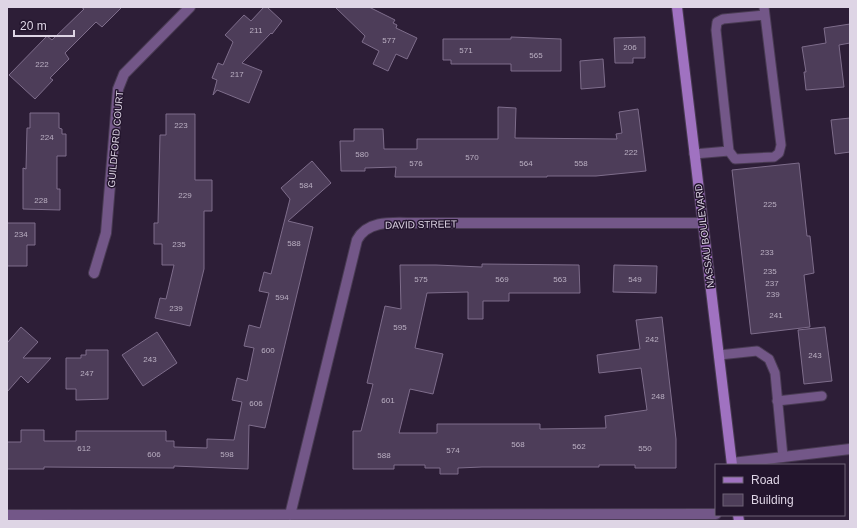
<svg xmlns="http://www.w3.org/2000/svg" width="857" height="528" viewBox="0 0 857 528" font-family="Helvetica,sans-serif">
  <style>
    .building { fill: #4d3d59; stroke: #7e6d8b }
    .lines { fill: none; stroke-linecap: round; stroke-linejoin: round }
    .service-casing { stroke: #493b53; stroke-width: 11 }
    .minor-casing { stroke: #493b53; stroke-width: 12 }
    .secondary-casing { stroke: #493b53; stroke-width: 12 }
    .service { stroke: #735788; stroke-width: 9 }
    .minor { stroke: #735788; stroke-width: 10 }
    .secondary { stroke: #a072c1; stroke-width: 10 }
    .labels { text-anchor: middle; stroke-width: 3; stroke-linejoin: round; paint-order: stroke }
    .number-label { font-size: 8px; fill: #baafc2 }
    .street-label { font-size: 10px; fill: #ded5e5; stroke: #23152d }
  </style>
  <rect width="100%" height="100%" fill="#2d1e37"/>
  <!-- building -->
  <path class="building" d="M81,7H122L102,27L96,22L65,53L69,59L50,78L53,80L35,99L9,75L47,36L52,40L84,9Z
    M264,7H267L282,21L272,34L271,33L242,63L262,71L249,103L217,90L213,95L217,80L212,78L218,63L223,65L233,42L225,35L244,15L251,21Z
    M335,7H369L395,20L393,23L397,25L396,28L417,38L407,59L396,54L388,71L373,64L379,51L362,42L365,36Z
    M850,24V43L839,45L844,87L806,90L804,72H806L802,47L826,43L824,28Z
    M511,37L561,39V71H511V64H451V60H443V39H511Z
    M645,37V58H633V63H615L614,38Z
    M603,59L605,87L581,89L580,61Z
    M498,107L516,108L515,138L617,139L616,134L622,133L619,112L638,109L646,171L596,176H547V177H395L396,167L365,168V171H341L340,141H354V129H383L384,149H417V139H498Z
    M30,113H59V128L62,129V134H66V156H57V189H60V210L23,209V168L26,169L27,128H30Z
    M166,114H195V180H212V211H204V269L190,326L155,318L160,298L166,299L174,265H162V244H154V223H158L160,135H166Z
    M850,118V152L835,154L831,120Z
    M312,161L331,183L288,221L313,227L265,428L249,425L248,469L174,466V468L44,467V469H7V442H21V430H44V441H76V431H166V441H174V447L207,448V439L234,440L242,402L232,400L237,378L247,381L254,348L244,346L249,325L260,328L269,293L259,291L264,272L271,274L290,199L281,188Z
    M799,163L807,236H810L814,273L804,275L810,327L751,334L732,170Z
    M7,223H35V245H27V266H7Z
    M482,264L579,265L580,293H509V301H483V319H468V292L427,293L415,348L443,354L433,394L410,389L399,433H437V424H540V429L606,428L605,416L647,410L641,368L599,373L597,355L640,349L636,320L662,317L676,439V468H635V465H599V467H482L458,468V474H440V468H425V465H394V469H353V431H361L373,384L367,383L385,306L401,309L400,265H436L482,267Z
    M614,265L657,266L656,293L613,292Z
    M21,327L38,342L23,358H51L28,383L21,376L7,392V343Z
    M825,327L832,381L804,384L798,330Z
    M157,332L177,363L143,386L122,355Z
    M86,350H108V399L76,400V389H66V358H81V355H86Z"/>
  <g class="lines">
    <defs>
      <path id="service" d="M764,7L781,145L779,153L774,157L735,159L729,151L716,30L717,22L723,19L765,15
        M694,154L729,151
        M719,355L757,351L769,359L775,373L783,457
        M777,401L822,396"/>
      <path id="minor" d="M94,273L106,233L118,89L124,74L190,7
        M732,463L850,449
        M7,515L716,514
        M290,515L357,240C369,217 400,224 422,223H703"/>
      <path id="secondary" d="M677,7L732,465
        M738,515L739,521"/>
    </defs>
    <!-- service casing -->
    <use href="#service" class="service-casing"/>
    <!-- minor casing -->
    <use href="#minor" class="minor-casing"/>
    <!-- secondary casing -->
    <use href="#secondary" class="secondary-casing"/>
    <!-- service -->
    <use href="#service" class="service"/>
    <!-- minor -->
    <use href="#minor" class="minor"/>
    <!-- secondary -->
    <use href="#secondary" class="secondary"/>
  </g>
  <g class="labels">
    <!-- number labels -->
    <g class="number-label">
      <text x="256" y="33">211</text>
      <text x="389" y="43">577</text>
      <text x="630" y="50">206</text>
      <text x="466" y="53">571</text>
      <text x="536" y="58">565</text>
      <text x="42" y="67">222</text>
      <text x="237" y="77">217</text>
      <text x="181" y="128">223</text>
      <text x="47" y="140">224</text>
      <text x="631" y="155">222</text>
      <text x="362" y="157">580</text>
      <text x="472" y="160">570</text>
      <text x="416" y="166">576</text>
      <text x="526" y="166">564</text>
      <text x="581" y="166">558</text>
      <text x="306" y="188">584</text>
      <text x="185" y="198">229</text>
      <text x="41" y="203">228</text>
      <text x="770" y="207">225</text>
      <text x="21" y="237">234</text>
      <text x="294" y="246">588</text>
      <text x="179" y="247">235</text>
      <text x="767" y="255">233</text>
      <text x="770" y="274">235</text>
      <text x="421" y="282">575</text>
      <text x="502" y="282">569</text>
      <text x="560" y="282">563</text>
      <text x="635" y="282">549</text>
      <text x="772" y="286">237</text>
      <text x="773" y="297">239</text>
      <text x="282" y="300">594</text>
      <text x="176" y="311">239</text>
      <text x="776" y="318">241</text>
      <text x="400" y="330">595</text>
      <text x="652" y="342">242</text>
      <text x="268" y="353">600</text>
      <text x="815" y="358">243</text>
      <text x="150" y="362">243</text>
      <text x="87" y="376">247</text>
      <text x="658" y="399">248</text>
      <text x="388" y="403">601</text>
      <text x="256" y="406">606</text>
      <text x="518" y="447">568</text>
      <text x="579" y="449">562</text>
      <text x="84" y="451">612</text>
      <text x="645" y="451">550</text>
      <text x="453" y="453">574</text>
      <text x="154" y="457">606</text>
      <text x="227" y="457">598</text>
      <text x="384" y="458">588</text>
    </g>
    <!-- street labels -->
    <g class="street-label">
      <text transform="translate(115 139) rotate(-85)" y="4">GUILDFORD COURT</text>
      <text transform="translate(421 224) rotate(-1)" y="4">DAVID STREET</text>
      <text transform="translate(704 236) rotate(-97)" y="4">NASSAU BOULEVARD</text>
    </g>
  </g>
  <!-- border -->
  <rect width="857" height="528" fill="none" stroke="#ded5e5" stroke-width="16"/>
  <!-- legend -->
  <rect x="715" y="464" width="130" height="52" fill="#23152d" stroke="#6e6277"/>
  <rect x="723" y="477" width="20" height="6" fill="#a072c1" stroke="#6e6277"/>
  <text x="751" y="484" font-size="12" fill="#ded5e5">Road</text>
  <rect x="723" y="494" width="20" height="12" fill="#4d3d59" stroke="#6e6277"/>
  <text x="751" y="504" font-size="12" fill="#ded5e5">Building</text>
  <!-- scale -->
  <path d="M14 30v6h60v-6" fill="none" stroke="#ded5e5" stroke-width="2"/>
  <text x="20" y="30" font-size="12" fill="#ded5e5" stroke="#23152d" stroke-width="3" paint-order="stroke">20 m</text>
</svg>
